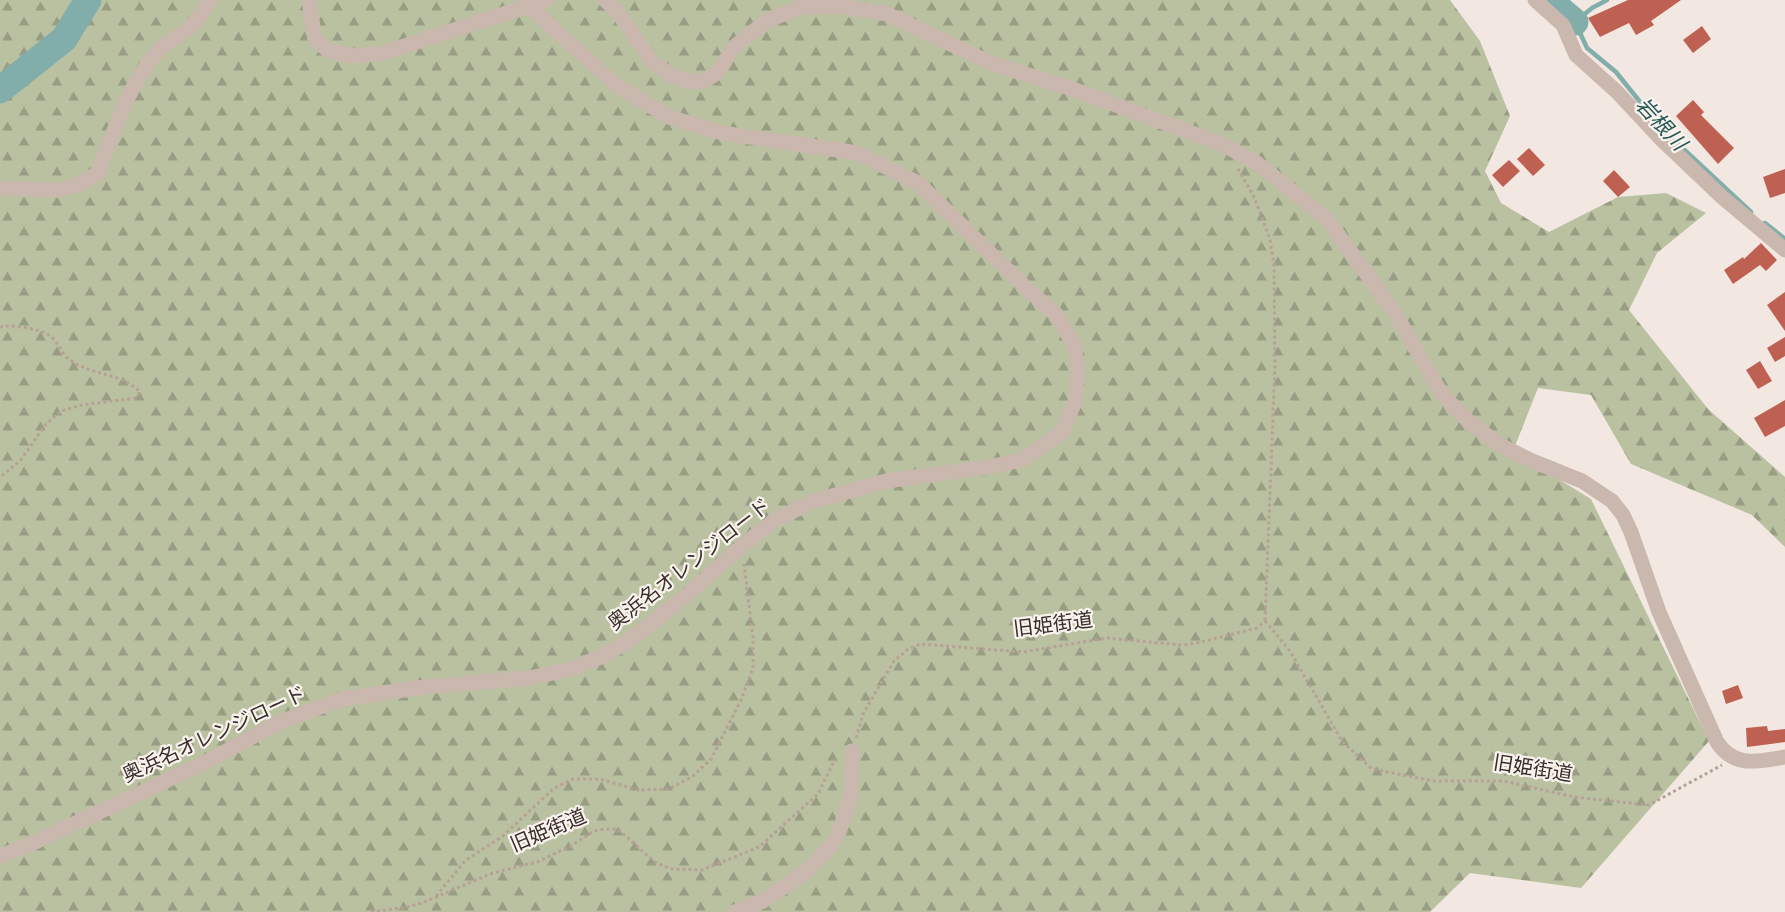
<svg xmlns="http://www.w3.org/2000/svg" width="1785" height="912" viewBox="0 0 1785 912" font-family="Raleway,'Noto Sans JP',sans-serif">
  <style>
    .forest { fill: url(#forest-firs) }
    .lines { fill: none; stroke-linecap: round; stroke-linejoin: round }
    .stream { stroke: #81aeab; stroke-width: 4.5 }
    .river { stroke: #81aeab; stroke-width: 27 }
    .building { fill: #bf6152 }
    .path { stroke: #b6a197; stroke-width: 3; stroke-dasharray: 3 3; stroke-linecap: butt }
    .minor { stroke: #cab7ad; stroke-width: 15 }
    .labels { text-anchor: middle; stroke-width: 4.5; stroke-linejoin: round; paint-order: stroke }
    .street-label { font-size: 20px; fill: #392e2b; stroke: #faf3ed }
    .water-label { font-size: 21px; font-style: italic; fill: #235856; stroke: #faf3ed }
  </style>
  <defs>
    <pattern id="forest-firs" width="22" height="20" patternUnits="userSpaceOnUse" patternTransform="scale(1.5)"><rect width="22" height="20" fill="#bac1a1"/><path d="M5 1l3.5 6h-7zM16 11l3.5 6h-7z" fill="#989d83"/></pattern>
  </defs>
  <rect width="100%" height="100%" fill="#f2e8e1"/>
  <!-- forest -->
  <path class="forest" d="M0,0H1450L1480,41L1510,116L1485,171L1501,203L1549,232L1618,197L1666,193L1706,213L1657,253L1629,310L1708,409L1785,477V547L1752,515L1631,464L1591,395L1538,388L1513,451L1591,499L1709,741L1581,888L1470,873L1430,912H0Z"/>
  <g class="lines">
    <!-- stream -->
    <path class="stream" d="M1607,0L1592,8L1575,22L1587,48L1616,72L1661,128L1751,212
      M1765,223L1785,239"/>
    <!-- river -->
    <path class="river" d="M1549,0L1575,22
      M0,90L64,39L88,0"/>
  </g>
  <!-- building -->
  <path class="building" d="M1628,0H1681L1651,21L1654,25L1636,35L1629,23L1600,37L1588,18Z
    M1702,26L1711,39L1693,53L1683,40Z
    M1693,100L1704,112L1701,115L1734,148L1718,164L1676,116Z
    M1529,148L1545,165L1533,176L1517,159Z
    M1509,160L1520,171L1503,187L1492,175Z
    M1785,169V193L1770,198L1763,177Z
    M1614,170L1630,187L1618,197L1603,181Z
    M1761,243L1777,260L1766,271L1760,265L1733,284L1724,270L1743,257L1744,259Z
    M1785,292V331L1767,305Z
    M1785,337V356L1775,362L1767,348Z
    M1760,361L1772,381L1758,389L1746,370Z
    M1785,400V426L1765,437L1754,418Z
    M1738,685L1743,698L1726,704L1722,691Z
    M1767,726L1768,731L1785,729V742L1747,747L1746,728Z"/>
  <g class="lines">
    <!-- path -->
    <path class="path" d="M1238,169L1253,195L1262,217L1270,240L1274,266L1275,364L1265,621
      M0,327C11,324 40,329 49,335C58,341 61,354 70,360C92,376 121,372 140,392L136,398L82,405L61,411L46,424L20,461L0,477
      M1265,621L1290,651L1342,741L1372,769L1434,781H1504L1574,797L1649,805L1722,765
      M856,738L863,714L894,661L907,650L920,644L1023,652L1107,638L1182,645L1197,643L1257,628L1265,621
      M436,896L466,860L503,836L553,789L573,779H600L638,790L669,789L693,776L711,759L741,700L753,668V637L744,564
      M371,912L407,907L422,903L493,873L537,862L571,846L594,831L605,829H618L655,862L671,869L702,870L759,847L818,794L834,761L837,760"/>
    <!-- minor -->
    <path class="minor" d="M309,0L315,40L329,51L352,56L383,53L547,0
      M605,0L616,10L653,63L671,75L689,82L704,81L717,73L734,47L766,21L801,7L842,6L887,14L993,64L1070,88L1222,144L1257,163L1327,219L1396,315L1441,393L1468,421L1500,445L1530,460L1582,481L1612,501L1623,515L1631,532L1659,612L1717,742C1735,769 1758,761 1785,757
      M1535,0L1563,25L1576,55L1617,92L1660,138L1722,197L1785,250
      M0,188L56,190L78,185L98,173C114,131 127,87 157,52C165,42 178,38 187,30C197,22 203,10 210,0
      M0,856L29,845L204,763L280,722L342,699L424,687L529,678L571,669L603,656L630,640L688,594L742,546L775,520L814,501L886,481L988,467L1022,460L1062,432L1075,402L1078,368L1074,346L1057,315L1028,290L918,183L858,153L722,133L669,117L616,85L522,0
      M735,912L763,901L807,871L830,847L840,830L851,793L852,751"/>
  </g>
  <g class="labels">
    <!-- street labels -->
    <g class="street-label">
      <text transform="translate(689 564) rotate(-38)" y="7">奥浜名オレンジロード</text>
      <text transform="translate(1053 624) rotate(-7)" y="7">旧姫街道</text>
      <text transform="translate(214 734) rotate(-25)" y="7">奥浜名オレンジロード</text>
      <text transform="translate(1533 768) rotate(9)" y="7">旧姫街道</text>
      <text transform="translate(548 830) rotate(-23)" y="7">旧姫街道</text>
    </g>
    <!-- water labels -->
    <g class="water-label">
      <text transform="translate(1661 124) rotate(47)" y="7">岩根川</text>
    </g>
  </g>
</svg>
